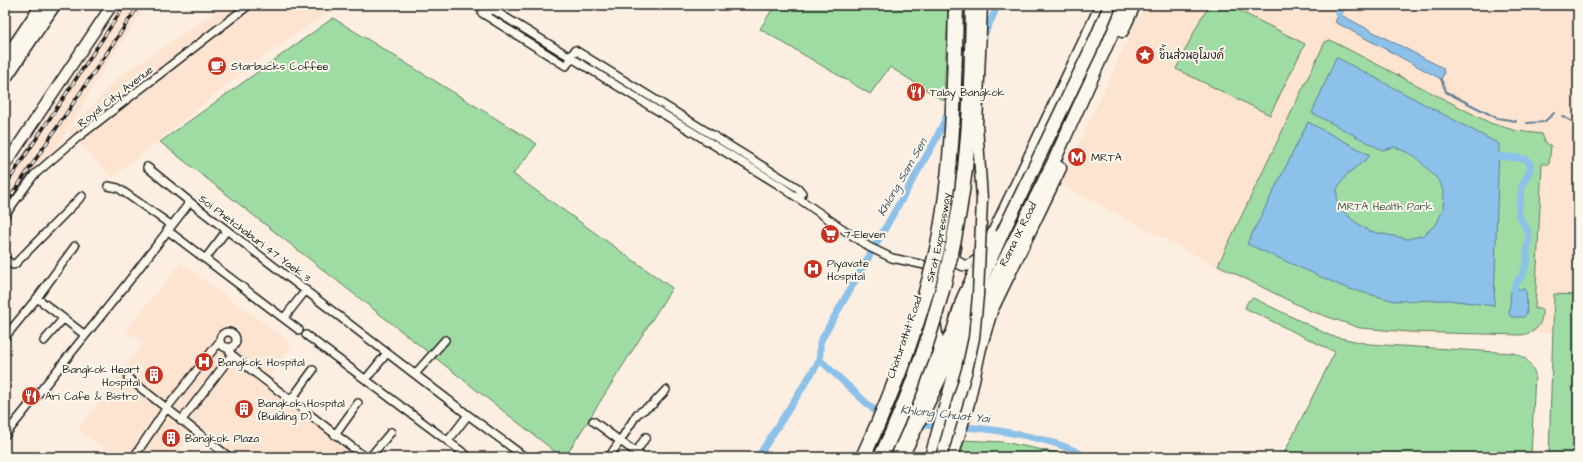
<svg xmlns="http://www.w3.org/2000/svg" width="1583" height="462" viewBox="0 0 1583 462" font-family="'Architects Daughter','Playpen Sans Thai',sans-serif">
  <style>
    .built { fill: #fde4d1 }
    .green { fill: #9fdca3; stroke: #5e7c60 }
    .water { fill: #8cc1e9; stroke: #5f7f97 }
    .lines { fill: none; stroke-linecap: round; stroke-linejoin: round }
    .stream { stroke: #5f7f97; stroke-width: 2 }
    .canal { stroke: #8cc1e9; stroke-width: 7 }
    .street-casing { stroke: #1c1c1c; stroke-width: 10 }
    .secondary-casing { stroke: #1c1c1c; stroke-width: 13 }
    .primary-casing { stroke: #1c1c1c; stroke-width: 15 }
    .highway-casing { stroke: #1c1c1c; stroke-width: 17 }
    .street { stroke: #fbf7ec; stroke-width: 7 }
    .secondary { stroke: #fbf7ec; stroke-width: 10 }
    .primary { stroke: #fbf7ec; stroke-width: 12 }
    .highway { stroke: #fbf7ec; stroke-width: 14 }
    .rail-casing { stroke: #1c1c1c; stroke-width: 3.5 }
    .rail { stroke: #fbf7ec; stroke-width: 2; stroke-dasharray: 6; stroke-linecap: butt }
    .secondary-bridge-casing { stroke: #1c1c1c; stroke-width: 13; stroke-linecap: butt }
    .primary-bridge-casing { stroke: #1c1c1c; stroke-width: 15; stroke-linecap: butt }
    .highway-bridge-casing { stroke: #1c1c1c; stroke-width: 17; stroke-linecap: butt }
    .secondary-bridge { stroke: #fbf7ec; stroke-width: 10 }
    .primary-bridge { stroke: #fbf7ec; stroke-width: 12 }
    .highway-bridge { stroke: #fbf7ec; stroke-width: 14 }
    .labels { text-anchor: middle; stroke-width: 4; stroke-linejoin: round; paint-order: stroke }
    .poi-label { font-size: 11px; fill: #1c1c1c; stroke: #fbf7ec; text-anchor: start }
    .street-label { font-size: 11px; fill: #1c1c1c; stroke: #fbf7ec }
    .park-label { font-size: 11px; fill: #435644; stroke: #fbf7ec }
    .water-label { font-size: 12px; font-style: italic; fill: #435664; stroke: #fbf7ec }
  </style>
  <rect width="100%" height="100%" fill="#fceee0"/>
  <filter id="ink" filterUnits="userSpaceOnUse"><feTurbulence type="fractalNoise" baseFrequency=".025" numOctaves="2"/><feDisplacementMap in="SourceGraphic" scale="8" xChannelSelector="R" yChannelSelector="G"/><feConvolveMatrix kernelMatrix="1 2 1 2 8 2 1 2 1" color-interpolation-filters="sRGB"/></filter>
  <g filter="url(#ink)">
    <!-- built -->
    <path class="built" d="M121,5H147L99,76L74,121L5,222V178Z
      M226,5H338L252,65L112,178L69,132L120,75L136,66Z
      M1144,5H1578V295L1554,294L1552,333L1403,335L1319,316L1216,266L1060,184Z
      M181,263L292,344L266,381L365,457H227L194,432L176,457H117L78,430L143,343L126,330Z"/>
    <!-- green -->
    <path class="green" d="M775,5H941L948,10L944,101L890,67L870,94L760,29Z
      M1211,5H1228L1305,44L1270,115L1176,69L1201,18Z
      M333,18L537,144L513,174L672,288L565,457H562L160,142Z
      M1330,40L1490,123L1517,131L1542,134L1545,142L1551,146L1549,164H1542L1535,309H1542C1543,325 1536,333 1521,335L1410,332L1360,328L1308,310L1218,265L1325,42Z
      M1554,294L1578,295V457H1549Z
      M1253,298L1331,336L1369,344L1513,353C1526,357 1529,361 1535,373L1531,457H1282L1335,352L1245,308L1248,301Z
      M961,440L1003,442L1058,453L1066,457H955Z"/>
    <!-- water -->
    <path class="water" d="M1339,14L1443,68L1444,74L1441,79L1335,22Z
      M1336,57L1499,144L1494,306L1449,300L1395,301L1346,288L1247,244L1308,122L1370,155L1368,158L1347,174L1337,189V205L1354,221L1369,231L1408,239L1424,235L1437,223L1443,209L1444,192L1439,181L1415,156L1395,147L1382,150L1312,113Z
      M1514,289H1524L1526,292L1527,313L1524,317H1511L1509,314L1511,291Z"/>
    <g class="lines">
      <!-- stream -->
      <path class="stream" d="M1441,79L1446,92L1497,118L1516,121
        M1562,116L1578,125
        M1527,123L1544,122L1554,113"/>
      <!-- canal -->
      <path class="canal" d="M1339,14L1343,5
        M982,39L998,5
        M958,92L968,71
        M1499,156L1526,159C1537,169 1524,177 1522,187C1521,193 1518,210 1519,215C1522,223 1529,229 1529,238C1529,246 1524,250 1528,259L1522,276L1516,283L1514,289
        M820,360L874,410L899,422
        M915,424L943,427
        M959,427C992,428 1059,439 1086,457
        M758,457L820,360V342L935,141L949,111"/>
      <defs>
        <path id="street" d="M482,13L494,10L500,14L779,185L869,247L892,258L934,267
          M482,13L566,66L571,59
          M570,58L575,50L798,188L802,193L800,199
          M147,167L190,202
          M108,186L118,188L171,225
          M5,215L34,175L77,138L249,5
          M167,230L299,330
          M5,259L13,265L15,264L82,196
          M205,259L227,230
          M37,298L85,335
          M284,318L306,290
          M220 340a8 8 0 1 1 16 0a8 8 0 1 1-16 0Z
          M306,335L469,457
          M5,337L37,298L75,246
          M44,341L63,319
          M227,347L232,355L365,457
          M415,374L445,340
          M128,378L229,457
          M366,379L387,353
          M291,400L313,370
          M181,421L232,355
          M593,421L620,441L609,457
          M5,435L125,286L190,202L468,415L525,457
          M335,435L358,403
          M448,441L468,415
          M636,452L646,437
          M640,455L620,441L637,414L653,404L666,390
          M134,457L166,409L220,341
          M370,457L391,432"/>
        <path id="secondary" d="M962,43L963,5
          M5,165L112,5
          M956,247L954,257C963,271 971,266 981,256
          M931,296L940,353
          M871,457L880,435"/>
        <g id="primary">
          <path d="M1122,31L1134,5"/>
          <path d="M5,60L42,5"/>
          <path d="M5,78L54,5"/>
          <path id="s1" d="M988,293L1054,161L1119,18L1123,5"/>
          <path d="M953,331L963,298L1102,5"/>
          <path d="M890,457L940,353L972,301L1002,234"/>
          <path d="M902,457L946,366L972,321"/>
          <path d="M952,457L968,403L980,348L991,311L1060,168"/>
        </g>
        <path id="highway" d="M932,457L957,369L992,286"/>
      </defs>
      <!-- street casing -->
      <use href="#street" class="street-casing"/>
      <!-- secondary casing -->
      <use href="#secondary" class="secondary-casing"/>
      <!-- primary casing -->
      <use href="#primary" class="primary-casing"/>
      <!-- highway casing -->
      <use href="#highway" class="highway-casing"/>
      <!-- street -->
      <use href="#street" class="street"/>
      <!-- secondary -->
      <use href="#secondary" class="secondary"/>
      <!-- primary -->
      <use href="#primary" class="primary"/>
      <!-- highway -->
      <use href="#highway" class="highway"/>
      <defs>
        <path id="rail" d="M5,186L125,5
          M5,205L139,5"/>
      </defs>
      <!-- rail casing -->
      <use href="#rail" class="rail-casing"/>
      <!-- rail -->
      <use href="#rail" class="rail"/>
      <defs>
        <path id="secondary-bridge" d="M941,457L967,370L974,338L978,295L982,199L977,125L982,5"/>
        <path id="primary-bridge" d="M1002,234L1094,43L1110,5"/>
        <g id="highway-bridge">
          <path id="s2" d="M863,457C894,390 921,321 937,249C954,169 954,86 956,5"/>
          <path d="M881,457C924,367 954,267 965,168C971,114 972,59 973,5"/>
        </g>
      </defs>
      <!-- secondary-bridge casing -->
      <use href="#secondary-bridge" class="secondary-bridge-casing"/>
      <!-- primary-bridge casing -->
      <use href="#primary-bridge" class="primary-bridge-casing"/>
      <!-- highway-bridge casing -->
      <use href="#highway-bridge" class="highway-bridge-casing"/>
      <!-- secondary-bridge -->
      <use href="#secondary-bridge" class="secondary-bridge"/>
      <!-- primary-bridge -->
      <use href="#primary-bridge" class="primary-bridge"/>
      <!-- highway-bridge -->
      <use href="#highway-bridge" class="highway-bridge"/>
    </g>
  </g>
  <!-- icons -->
  <defs>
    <symbol id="sight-disc" viewBox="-11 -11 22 22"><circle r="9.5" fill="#c8321e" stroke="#fbf7ec"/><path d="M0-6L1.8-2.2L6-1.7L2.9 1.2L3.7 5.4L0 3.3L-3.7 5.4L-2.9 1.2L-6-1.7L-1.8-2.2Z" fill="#fff"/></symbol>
    <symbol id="cafe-disc" viewBox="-11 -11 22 22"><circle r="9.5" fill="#c8321e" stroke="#fbf7ec"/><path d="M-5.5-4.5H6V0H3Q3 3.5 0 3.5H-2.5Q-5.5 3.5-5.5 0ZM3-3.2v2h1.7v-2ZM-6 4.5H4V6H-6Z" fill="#fff"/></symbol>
    <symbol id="restaurant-disc" viewBox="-11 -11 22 22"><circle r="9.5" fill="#c8321e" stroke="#fbf7ec"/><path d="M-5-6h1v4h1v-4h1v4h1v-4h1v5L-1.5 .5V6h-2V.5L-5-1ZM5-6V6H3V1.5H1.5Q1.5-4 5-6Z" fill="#fff"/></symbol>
    <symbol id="metro-disc" viewBox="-11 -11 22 22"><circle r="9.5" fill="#c8321e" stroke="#fbf7ec"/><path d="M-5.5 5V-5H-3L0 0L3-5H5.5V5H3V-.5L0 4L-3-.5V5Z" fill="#fff"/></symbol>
    <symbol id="supermarket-disc" viewBox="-11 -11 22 22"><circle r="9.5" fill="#c8321e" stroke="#fbf7ec"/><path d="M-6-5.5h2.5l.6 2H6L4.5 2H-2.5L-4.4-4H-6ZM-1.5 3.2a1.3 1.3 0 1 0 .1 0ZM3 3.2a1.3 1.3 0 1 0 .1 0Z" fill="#fff"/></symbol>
    <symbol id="hospital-disc" viewBox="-11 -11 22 22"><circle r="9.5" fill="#c8321e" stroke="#fbf7ec"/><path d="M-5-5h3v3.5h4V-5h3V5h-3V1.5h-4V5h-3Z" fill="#fff"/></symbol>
    <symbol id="building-disc" viewBox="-11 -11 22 22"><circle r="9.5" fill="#c8321e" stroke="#fbf7ec"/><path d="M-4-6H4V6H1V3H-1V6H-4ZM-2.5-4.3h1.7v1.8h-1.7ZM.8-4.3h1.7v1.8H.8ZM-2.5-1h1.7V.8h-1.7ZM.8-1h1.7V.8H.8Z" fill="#fff"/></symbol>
  </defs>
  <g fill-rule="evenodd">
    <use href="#sight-disc" x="1134" y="44" width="22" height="22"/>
    <use href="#cafe-disc" x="206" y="55" width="22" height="22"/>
    <use href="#restaurant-disc" x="905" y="81" width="22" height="22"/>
    <use href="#metro-disc" x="1066" y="146" width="22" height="22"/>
    <use href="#supermarket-disc" x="819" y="223" width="22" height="22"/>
    <use href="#hospital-disc" x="802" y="258" width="22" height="22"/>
    <use href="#hospital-disc" x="193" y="351" width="22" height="22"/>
    <use href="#building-disc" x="143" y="364" width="22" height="22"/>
    <use href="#restaurant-disc" x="20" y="385" width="22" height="22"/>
    <use href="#building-disc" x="233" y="398" width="22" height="22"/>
    <use href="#building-disc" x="160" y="427" width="22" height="22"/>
  </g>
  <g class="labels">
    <!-- poi labels -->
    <g class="poi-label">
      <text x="1159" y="59">ชิ้นส่วนอุโมงค์</text>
      <text x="231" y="70">Starbucks Coffee</text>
      <text x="930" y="96">Talay Bangkok</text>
      <text x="1091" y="161">MRTA</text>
      <text x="844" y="238">7-Eleven</text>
      <text x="827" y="267">Piyavate<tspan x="827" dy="13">Hospital</tspan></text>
      <text x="218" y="366">Bangkok Hospital</text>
      <text x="140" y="373" text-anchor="end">Bangkok Heart<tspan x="140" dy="13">Hospital</tspan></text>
      <text x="45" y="400">Ari Cafe &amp; Bistro</text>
      <text x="258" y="407">Bangkok Hospital<tspan x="258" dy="13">(Building D)</tspan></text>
      <text x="185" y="442">Bangkok Plaza</text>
    </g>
    <!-- street labels -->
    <g class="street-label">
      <text transform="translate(115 96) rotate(-38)" y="4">Royal City Avenue</text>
      <text dy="4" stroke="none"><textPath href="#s1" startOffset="66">Rama IX Road</textPath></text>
      <text dy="4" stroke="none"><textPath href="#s2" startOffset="233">Sirat Expressway</textPath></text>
      <text transform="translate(255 238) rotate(37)" y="4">Soi Phetchaburi 47 Yaek 3</text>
      <text transform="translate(904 337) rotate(-71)" y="4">Chaturathit Road</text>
    </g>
    <!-- park labels -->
    <g class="park-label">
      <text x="1385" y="210">MRTA Health Park</text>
    </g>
    <!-- water labels -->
    <g class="water-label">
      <text transform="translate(902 177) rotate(-60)" y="4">Khlong Sam Sen</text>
      <text transform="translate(945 414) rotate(6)" y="4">Khlong Chuat Yai</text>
    </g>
  </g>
  <!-- margin -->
  <rect width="1583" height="462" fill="none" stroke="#fbf7ec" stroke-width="20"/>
  <rect x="10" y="10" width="1563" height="442" fill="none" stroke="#1c1c1c" stroke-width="1.5" filter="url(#ink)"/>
</svg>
